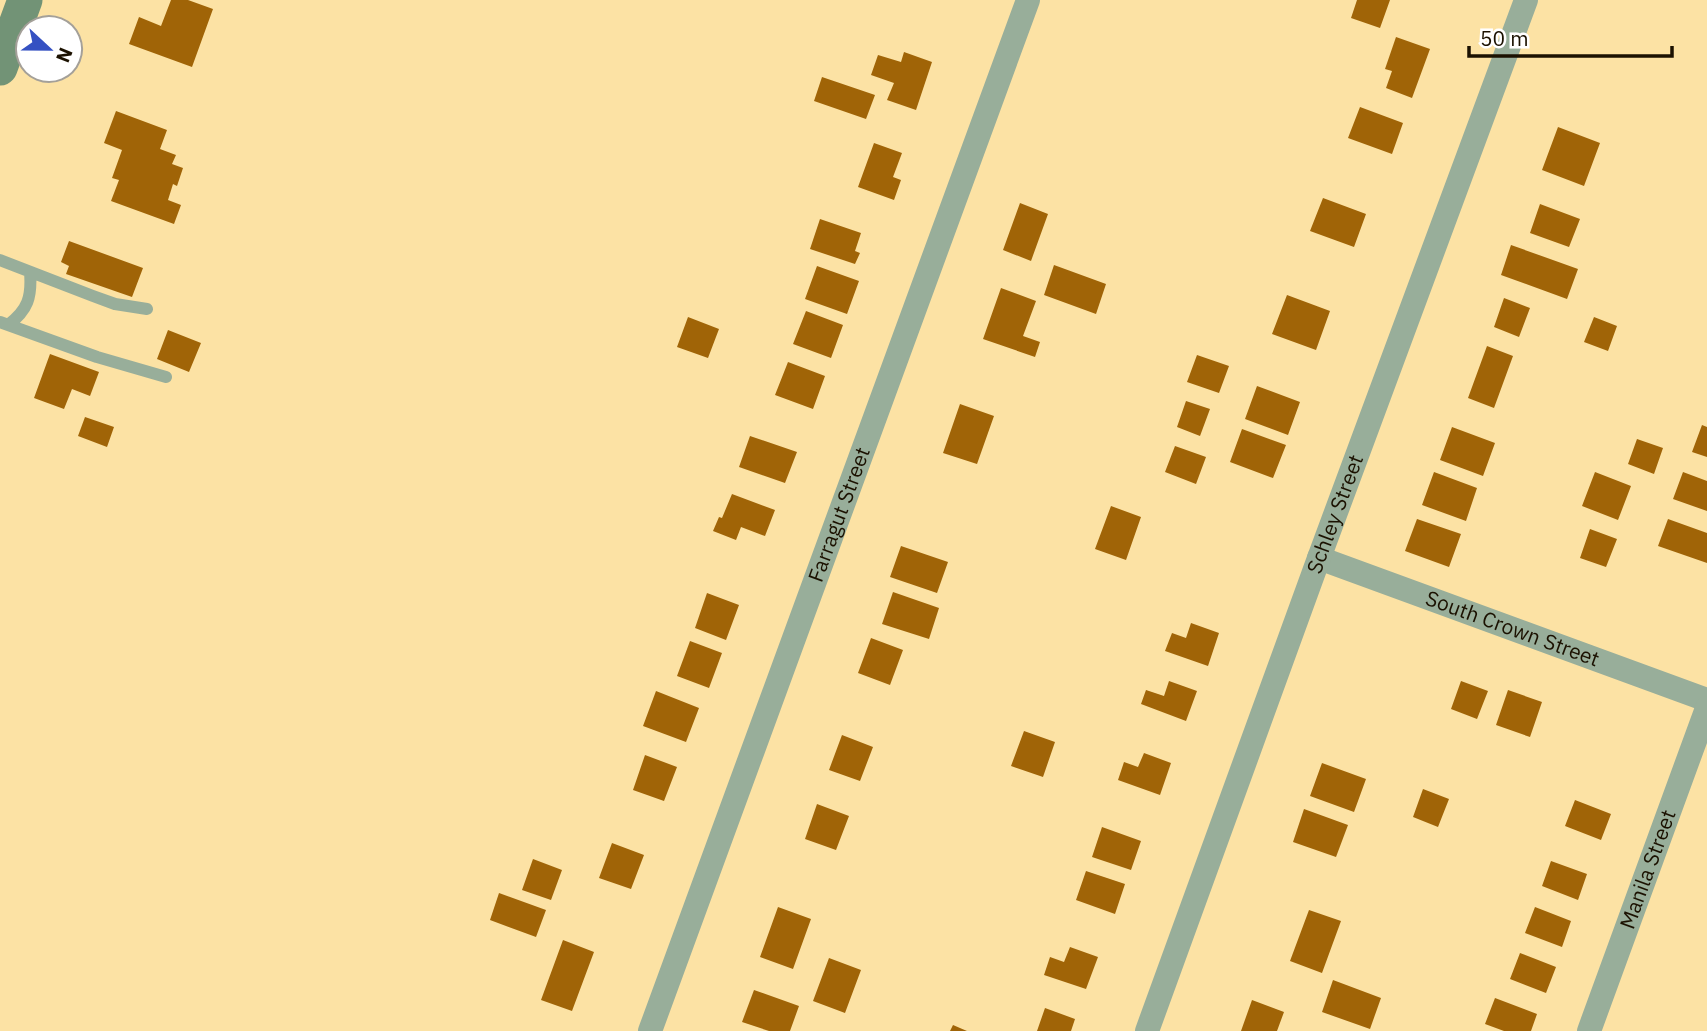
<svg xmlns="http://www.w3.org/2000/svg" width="1707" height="1031" viewBox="0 0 1707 1031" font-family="'IBM Plex Sans',sans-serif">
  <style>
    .building { fill: #a06407 }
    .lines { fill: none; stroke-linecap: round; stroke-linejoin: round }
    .lane { stroke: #98ae9a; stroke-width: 12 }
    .street { stroke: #98ae9a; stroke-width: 24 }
    .secondary { stroke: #729376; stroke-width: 35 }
    .labels { text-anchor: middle; stroke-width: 5; stroke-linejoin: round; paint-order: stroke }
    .street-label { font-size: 21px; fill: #1b1100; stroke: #fff }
  </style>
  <rect width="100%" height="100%" fill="#fce2a4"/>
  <!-- building -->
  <path class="building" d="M171,0H188L213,9L192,67L129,44L139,17L161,26Z
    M1357,0H1390L1380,28L1351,18Z
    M1396,37L1430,49L1412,98L1386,88L1392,71L1385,69Z
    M904,52L932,62L916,110L887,100L894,83L871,75L878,55L901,62Z
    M822,77L875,95L866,119L814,101Z
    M1360,107L1403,123L1392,154L1348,138Z
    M116,111L167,130L160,149L176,155L172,164L183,168L177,186L173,184L168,200L181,205L174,224L111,201L119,180L112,178L122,150L104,143Z
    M1558,127L1600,143L1584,186L1542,170Z
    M874,143L902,153L893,177L901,180L894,200L858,187Z
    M1323,198L1366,214L1354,247L1310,231Z
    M1020,203L1048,214L1031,261L1003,250Z
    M1540,204L1580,219L1569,247L1530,233Z
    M820,219L861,233L855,251L860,253L855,264L810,249Z
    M69,241L143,268L132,297L66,274L69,266L61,262Z
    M1511,245L1578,269L1567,299L1501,275Z
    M1054,265L1106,284L1096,314L1044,295Z
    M817,266L859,281L847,314L805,299Z
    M1001,288L1036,301L1023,336L1040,342L1035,357L983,339Z
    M1287,295L1330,311L1316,350L1272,334Z
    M1504,298L1530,308L1519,337L1494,327Z
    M806,311L843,325L831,358L793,344Z
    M688,317L719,329L708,358L677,347Z
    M1594,317L1617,326L1608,351L1584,342Z
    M168,330L201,343L189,372L157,359Z
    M1487,346L1513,356L1494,408L1468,398Z
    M50,354L99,372L90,396L72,389L64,409L34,398Z
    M1197,355L1229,366L1219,393L1187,382Z
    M788,362L825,376L813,409L775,395Z
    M1257,386L1300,402L1288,435L1245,419Z
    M1186,401L1210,409L1200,436L1177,427Z
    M960,404L994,416L977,464L943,453Z
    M85,417L114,427L107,447L78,436Z
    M1702,425L1707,427V457L1692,452Z
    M1452,427L1495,443L1483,476L1440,460Z
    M1242,429L1286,445L1273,478L1230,462Z
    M750,436L797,452L785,483L739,467Z
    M1637,439L1663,448L1654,474L1628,464Z
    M1175,446L1206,457L1196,484L1165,472Z
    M1434,472L1477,488L1466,521L1422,505Z
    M1595,472L1631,486L1618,520L1582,506Z
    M1683,472L1707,481V511L1673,499Z
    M732,494L775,510L765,536L741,527L736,540L713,531L719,517L722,518Z
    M1111,506L1141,517L1126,560L1095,549Z
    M1417,519L1461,534L1449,567L1405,551Z
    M1668,519L1707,533V563L1658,546Z
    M1590,529L1617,539L1606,567L1580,558Z
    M901,546L948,562L937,593L890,577Z
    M893,592L939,608L929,639L882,624Z
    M707,593L739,605L726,640L695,628Z
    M1191,623L1219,633L1208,666L1165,651L1172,633L1186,638Z
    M871,638L903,650L890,685L858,673Z
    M690,641L722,653L709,688L677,676Z
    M1169,681L1197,691L1186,721L1141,704L1146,690L1164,696Z
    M1461,681L1488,691L1477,719L1451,709Z
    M1508,690L1542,702L1530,737L1496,725Z
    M656,691L699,708L686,742L643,726Z
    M1024,731L1055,742L1043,777L1011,766Z
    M842,735L873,747L860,781L829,770Z
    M1144,753L1171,763L1160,795L1118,780L1124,762L1138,767Z
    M645,755L677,767L664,801L633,790Z
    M1322,763L1366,779L1354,812L1310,796Z
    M1423,789L1449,799L1438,827L1413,817Z
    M1575,800L1611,814L1601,840L1565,826Z
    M817,804L849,816L836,850L805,839Z
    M1304,809L1348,825L1336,857L1293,842Z
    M1102,827L1141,841L1131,870L1092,857Z
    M612,843L644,855L631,889L599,878Z
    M533,859L562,870L551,900L522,890Z
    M1551,861L1587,874L1578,900L1542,886Z
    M1086,871L1125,884L1115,914L1076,900Z
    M499,893L546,910L536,937L490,920Z
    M778,907L811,919L793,969L760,957Z
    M1535,907L1571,921L1562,947L1525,933Z
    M1309,910L1341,921L1322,973L1290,961Z
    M563,940L594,952L572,1011L541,1000Z
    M1070,947L1098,957L1086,989L1044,975L1050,957L1064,962Z
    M1520,953L1556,967L1546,993L1510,979Z
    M829,958L861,970L845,1013L813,1001Z
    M1333,980L1381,998L1370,1029L1322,1012Z
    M754,990L799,1006L790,1031H769L742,1022Z
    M1495,998L1537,1014L1531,1031H1504L1485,1024Z
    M1252,1000L1284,1012L1277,1031H1241Z
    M1045,1008L1075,1019L1071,1031H1037Z
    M953,1025L967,1031H950Z"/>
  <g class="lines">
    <!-- lane -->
    <path class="lane" d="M0,260L93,296L115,304L147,309
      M0,322L97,357L166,377
      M8,325C28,310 32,297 30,272"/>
    <!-- street -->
    <g class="street">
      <path id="s1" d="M1319,558L1707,700"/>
      <path id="s2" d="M650,1031L1028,0"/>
      <path id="s3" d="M1147,1031L1319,558L1526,0"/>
      <path id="s4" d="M1589,1031L1707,708"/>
    </g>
    <!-- secondary -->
    <path class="secondary" d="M0,68L25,0"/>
  </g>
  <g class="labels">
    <!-- street labels -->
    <g class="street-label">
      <text dy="7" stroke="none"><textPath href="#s3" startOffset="550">Schley Street</textPath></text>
      <text dy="7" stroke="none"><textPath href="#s2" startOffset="550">Farragut Street</textPath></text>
      <text dy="7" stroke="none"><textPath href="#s1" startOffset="206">South Crown Street</textPath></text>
      <text dy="7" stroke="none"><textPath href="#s4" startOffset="172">Manila Street</textPath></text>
    </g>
  </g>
  <!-- north arrow -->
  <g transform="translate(49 49) rotate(112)"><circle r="33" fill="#ffffff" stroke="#a4a099" stroke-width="2"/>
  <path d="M0-5L12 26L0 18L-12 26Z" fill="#3551c2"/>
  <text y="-10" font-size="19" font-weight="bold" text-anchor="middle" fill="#1b1100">N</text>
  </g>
  <!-- scale -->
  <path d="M1469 46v10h203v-10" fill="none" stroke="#1b1100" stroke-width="3.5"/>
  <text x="1480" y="46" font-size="21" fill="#1b1100" stroke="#ffffff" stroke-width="5" paint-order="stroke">50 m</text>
</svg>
